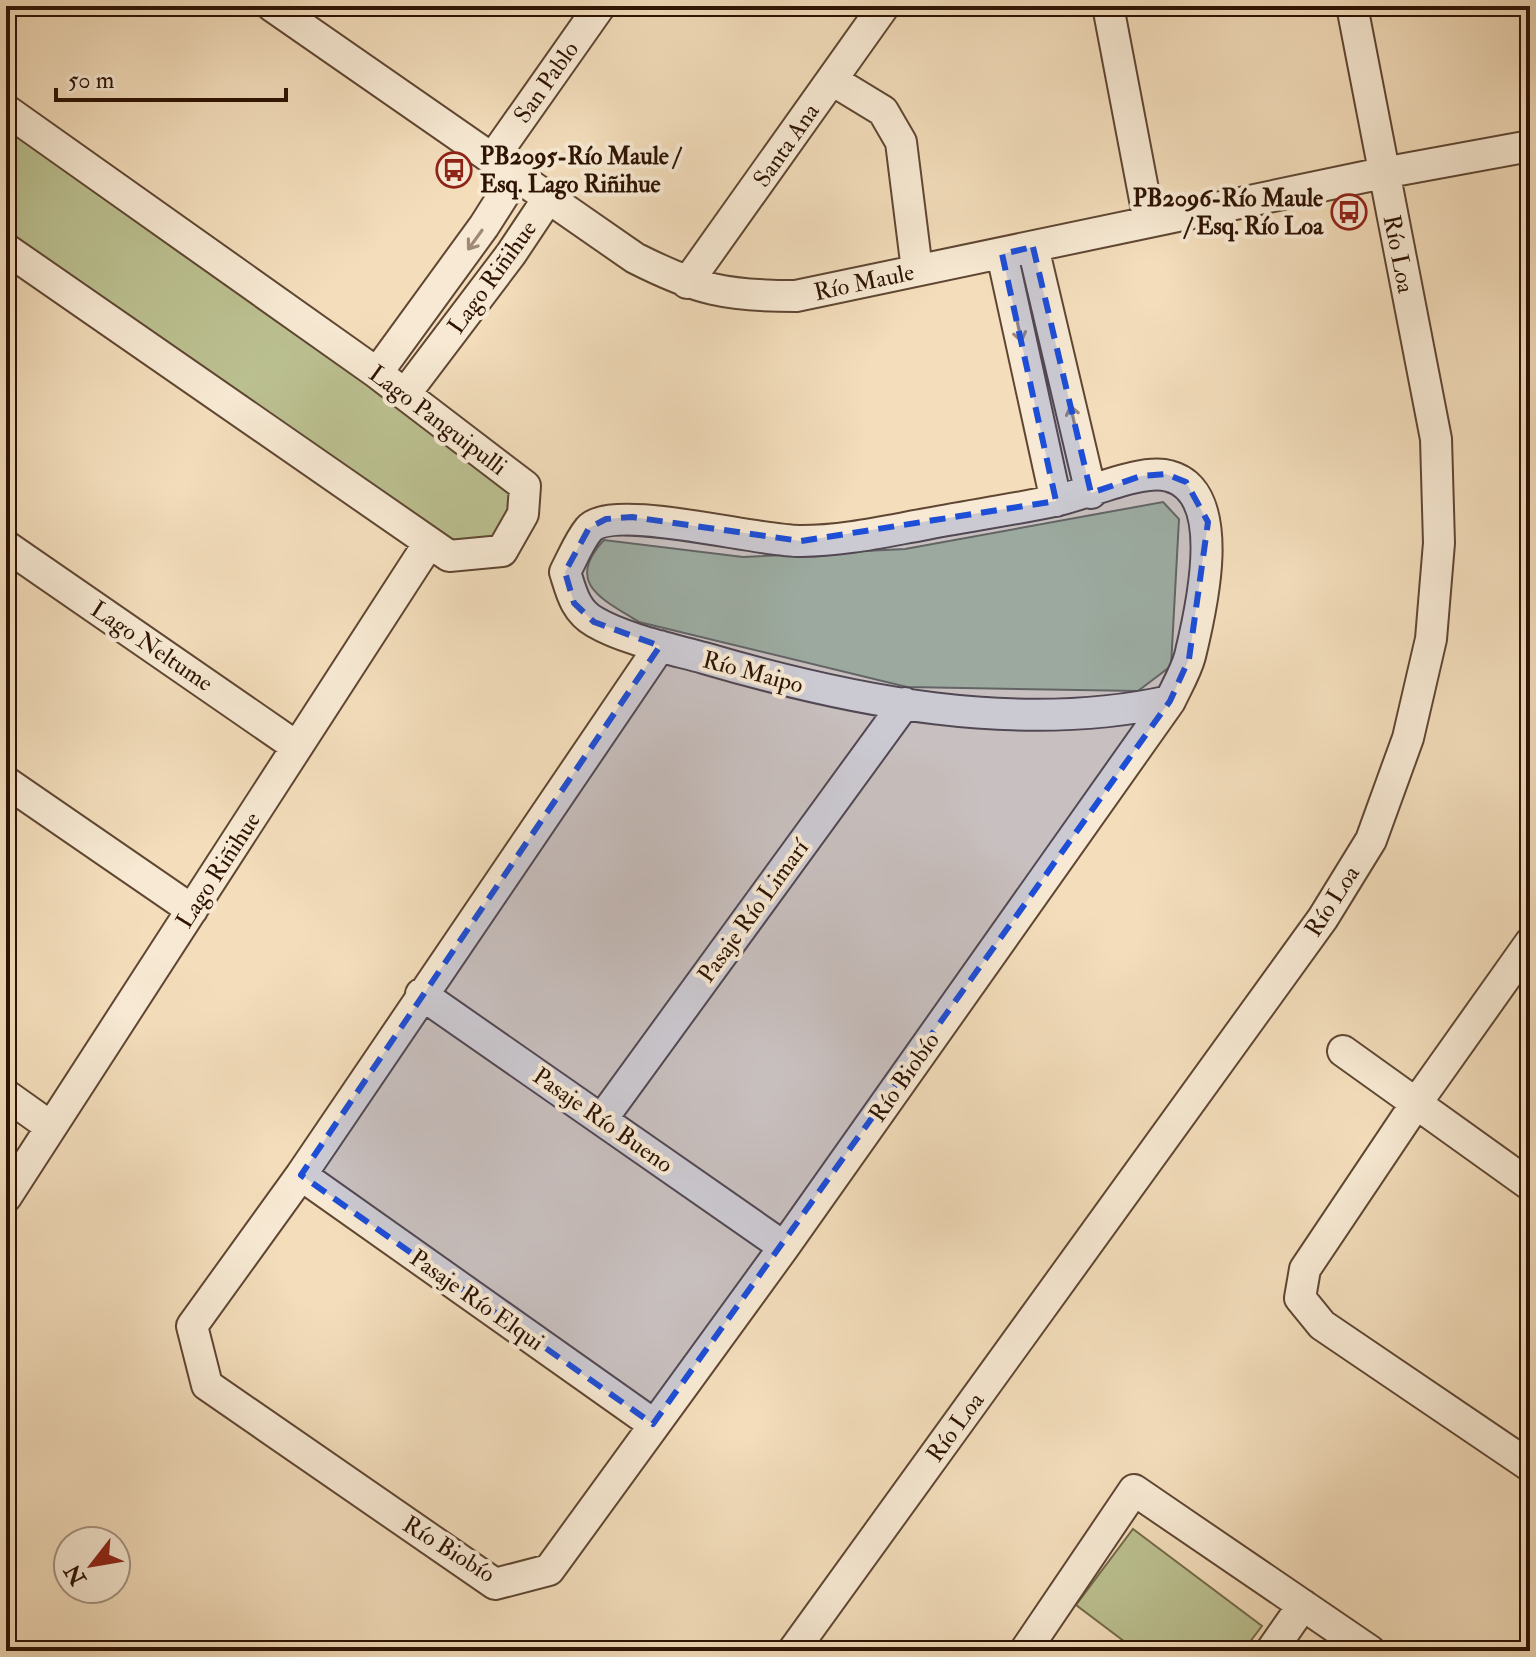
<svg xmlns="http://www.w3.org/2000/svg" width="1536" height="1657" viewBox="0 0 1536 1657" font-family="'IM FELL Double Pica',serif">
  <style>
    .green { fill: #bbc090; stroke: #746a4a; stroke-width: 2 }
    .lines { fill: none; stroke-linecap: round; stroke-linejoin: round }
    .minor-casing { stroke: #5f4632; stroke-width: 34 }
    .minor { stroke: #f7e9d3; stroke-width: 30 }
    .oneway { stroke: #9d8976 }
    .marked { fill: #1d4ed8; fill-opacity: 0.2; stroke: #1d4ed8; stroke-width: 6; stroke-dasharray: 16 10; stroke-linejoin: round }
    .labels { text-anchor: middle; stroke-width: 8; stroke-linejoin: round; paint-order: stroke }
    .street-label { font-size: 24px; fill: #2e1304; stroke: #f7e9d3 }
    .poi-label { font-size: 24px; font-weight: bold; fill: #2e1304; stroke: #f7e9d3; text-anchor: start }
  </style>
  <rect width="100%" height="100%" fill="#f3ddbb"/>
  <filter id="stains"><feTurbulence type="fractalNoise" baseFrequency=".0025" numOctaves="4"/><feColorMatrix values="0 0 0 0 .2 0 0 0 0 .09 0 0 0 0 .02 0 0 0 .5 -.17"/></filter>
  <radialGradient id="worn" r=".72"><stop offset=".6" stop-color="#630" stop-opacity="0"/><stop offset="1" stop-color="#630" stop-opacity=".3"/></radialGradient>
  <!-- green -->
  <path class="green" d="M6,117L518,491L498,544L451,551L6,242Z
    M1163,502L1179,519L1171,666L1138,691L907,687L639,622C602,599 564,583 604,540L743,557L905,549Z
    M1133,1529L1262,1626L1243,1651H1137L1076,1605Z"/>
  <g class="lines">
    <defs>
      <path id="minor" d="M272,6L635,258C698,290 726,296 796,296L1383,173L1530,146
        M1108,6L1149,221
        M832,80L883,111L901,142L917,270
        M6,110L377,373L525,486L523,514L502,551L449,556L6,249
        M493,158L600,6
        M1033,247L1091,493
        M1002,254L1056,501
        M687,283L884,6
        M377,373L484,226L517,174
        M405,394L511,254L549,197
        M6,546L297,747
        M660,646L301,1175L192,1326L207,1385L495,1584L549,1570L784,1247L1170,701C1177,686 1186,671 1190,656C1201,611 1230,492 1169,476C1142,468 1087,494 1058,500C1012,510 966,516 921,525C882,532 841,541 801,541C758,542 613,502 589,529C579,541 572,559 565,572C571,591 575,611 595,622C624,639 671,649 704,658C851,701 1018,735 1170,701
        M6,782L192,910
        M1530,943L1415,1105L1305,1269L1300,1298L1322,1325L1530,1466
        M421,994L784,1247
        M1343,1051L1530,1185
        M6,1095L51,1127
        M602,1119L905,703
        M301,1175L653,1424
        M6,1197L429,543
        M793,1651L1323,918L1371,840L1408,738L1431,639L1439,543L1436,439L1352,6
        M1025,1651L1134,1490L1370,1651
        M1271,1651L1303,1605"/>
    </defs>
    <!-- minor casing -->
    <use href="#minor" class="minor-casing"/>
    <!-- minor -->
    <use href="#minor" class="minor"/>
  </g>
  <!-- one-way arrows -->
  <defs><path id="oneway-shaft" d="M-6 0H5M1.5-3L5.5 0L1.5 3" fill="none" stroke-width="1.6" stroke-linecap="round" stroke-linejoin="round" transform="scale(2)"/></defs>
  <g class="oneway">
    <use href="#oneway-shaft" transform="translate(475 240) rotate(126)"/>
    <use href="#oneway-shaft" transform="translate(1019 330) rotate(78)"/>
    <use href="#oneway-shaft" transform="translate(1073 417) rotate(-103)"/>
  </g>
  <!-- marked area -->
  <path class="marked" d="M1033,247L1091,493L1141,476L1166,474L1186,482L1208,522L1189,659L1170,701L653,1424L301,1175L660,646L594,622L574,603L565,572L589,528L606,519L632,517L801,541L1056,501L1002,254Z"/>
  <!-- icons -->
  <defs>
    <symbol id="bus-ring" viewBox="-11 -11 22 22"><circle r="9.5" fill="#f7e9d3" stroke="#8f2418" stroke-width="1.5"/><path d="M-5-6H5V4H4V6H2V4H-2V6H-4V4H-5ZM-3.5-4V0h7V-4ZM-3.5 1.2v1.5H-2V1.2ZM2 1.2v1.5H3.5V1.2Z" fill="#8f2418"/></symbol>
  </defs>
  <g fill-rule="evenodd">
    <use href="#bus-ring" x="434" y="150" width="40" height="40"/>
    <use href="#bus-ring" x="1329" y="192" width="40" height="40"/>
  </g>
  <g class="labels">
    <!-- street labels -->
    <g class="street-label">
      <text transform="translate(546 82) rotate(-55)" y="8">San Pablo</text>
      <text transform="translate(786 145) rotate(-55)" y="8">Santa Ana</text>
      <text transform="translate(1399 254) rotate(79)" y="8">Río Loa</text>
      <text transform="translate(492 277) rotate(-54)" y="8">Lago Riñihue</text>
      <text transform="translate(864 282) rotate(-12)" y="8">Río Maule</text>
      <text transform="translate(438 420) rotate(37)" y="8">Lago Panguipulli</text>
      <text transform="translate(152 646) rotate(34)" y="8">Lago Neltume</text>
      <text transform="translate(753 672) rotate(15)" y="8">Río Maipo</text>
      <text transform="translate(218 870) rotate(-57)" y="8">Lago Riñihue</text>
      <text transform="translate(1332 901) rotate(-57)" y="8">Río Loa</text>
      <text transform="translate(753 911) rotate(-54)" y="8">Pasaje Río Limarí</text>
      <text transform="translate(904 1077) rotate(-55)" y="8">Río Biobío</text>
      <text transform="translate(603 1120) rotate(35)" y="8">Pasaje Río Bueno</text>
      <text transform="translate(477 1300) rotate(35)" y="8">Pasaje Río Elqui</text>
      <text transform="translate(955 1427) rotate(-54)" y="8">Río Loa</text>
      <text transform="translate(449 1549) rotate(32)" y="8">Río Biobío</text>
    </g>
    <!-- poi labels -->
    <g class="poi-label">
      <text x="480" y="164">PB2095-Río Maule /<tspan x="480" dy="28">Esq. Lago Riñihue</tspan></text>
      <text x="1323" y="206" text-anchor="end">PB2096-Río Maule<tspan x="1323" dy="28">/ Esq. Río Loa</tspan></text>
    </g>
  </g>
  <!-- margin -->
  <rect width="1536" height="1657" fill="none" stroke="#f3ddbb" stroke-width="32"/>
  <rect x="8" y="8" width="1520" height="1641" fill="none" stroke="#2e1304" stroke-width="4"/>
  <rect x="16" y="16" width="1504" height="1625" fill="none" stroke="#2e1304" stroke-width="2"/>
  <!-- north arrow -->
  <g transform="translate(92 1565) rotate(239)"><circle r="38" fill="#f7e9d3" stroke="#a79380" stroke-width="2"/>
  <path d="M0-6L14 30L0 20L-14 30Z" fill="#8f2418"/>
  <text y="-12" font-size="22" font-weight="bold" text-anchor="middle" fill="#2e1304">N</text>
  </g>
  <!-- scale -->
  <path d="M56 88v12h230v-12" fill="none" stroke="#2e1304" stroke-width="4"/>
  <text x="68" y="88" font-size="24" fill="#2e1304" stroke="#f7e9d3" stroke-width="6" paint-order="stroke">50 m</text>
  <rect width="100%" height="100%" filter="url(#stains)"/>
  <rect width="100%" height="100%" fill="url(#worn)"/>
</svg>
